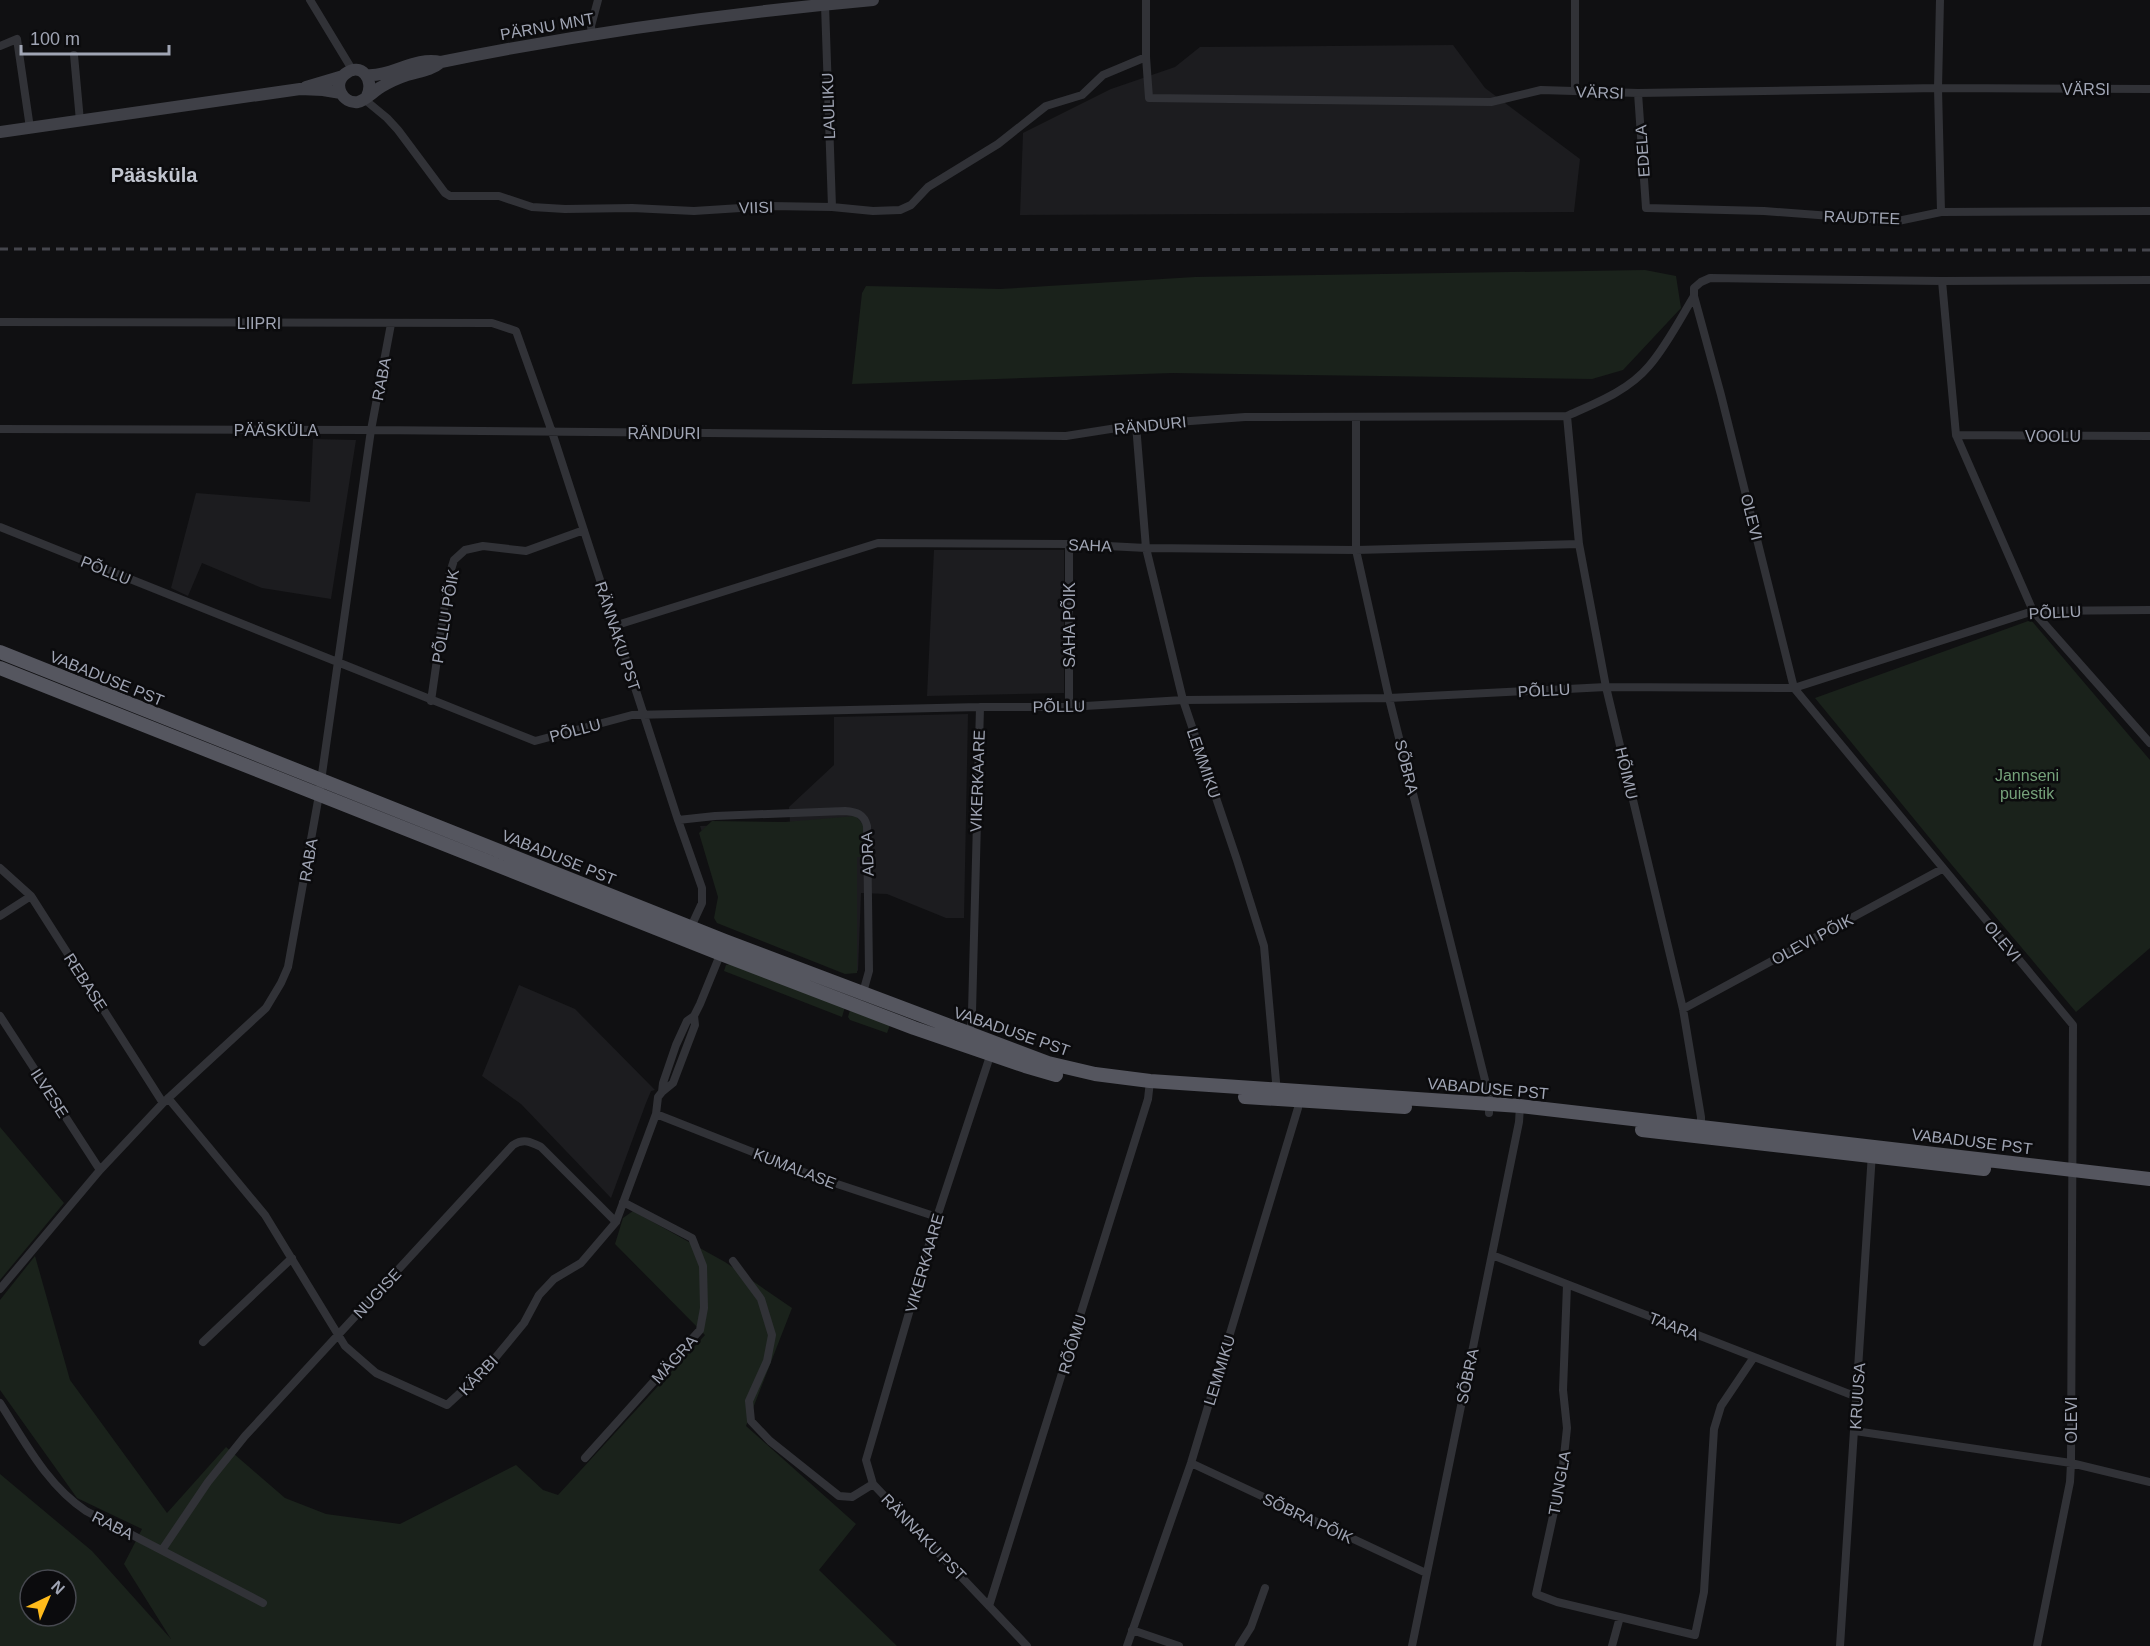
<svg xmlns="http://www.w3.org/2000/svg" width="2150" height="1646" viewBox="0 0 2150 1646" font-family="Arial,sans-serif">
  <style>
    .built { fill: #1c1c1f }
    .green { fill: #1a221b; fill-rule: evenodd }
    .lines { fill: none; stroke-linecap: round; stroke-linejoin: round }
    .minor { stroke: #313237; stroke-width: 8 }
    .secondary { stroke: #3f4047; stroke-width: 12 }
    .trunk { stroke: #55565f; stroke-width: 14 }
    .rail { stroke: #44454c; stroke-width: 3; stroke-dasharray: 8 6; stroke-linecap: butt }
    .labels { text-anchor: middle; stroke-width: 5; stroke-linejoin: round; paint-order: stroke }
    .street-label { font-size: 16px; fill: #a0a5b4; stroke: #0b0b0d }
    .park-label { font-size: 16px; fill: #75a17a; stroke: #0b0b0d }
    .quarter-label { font-size: 20px; font-weight: bold; fill: #c1c5cf; stroke: #0b0b0d }
  </style>
  <rect width="100%" height="100%" fill="#101012"/>
  <!-- built -->
  <path class="built" d="M1453,45L1485,88L1580,159L1574,212L1020,215L1023,133L1111,89L1175,67L1200,47Z
    M313,439L356,440L331,599L262,588L202,563L188,596L171,588L196,493L310,502Z
    M934,550H1064V693L927,696Z
    M968,714L964,918H946L887,894L861,893L858,971L731,920L700,826L790,823L789,807L834,765V717Z
    M519,985L575,1009L655,1090L651,1091L646,1103L611,1198L521,1104L482,1076Z"/>
  <!-- green -->
  <path class="green" d="M1645,270L1676,276L1681,308L1623,370L1592,379L1172,373L852,384L862,293L866,286L1000,289L1195,277Z
    M2031,620L2150,760V948L2076,1012L1946,858L1815,698Z
    M856,816L863,825L865,857H857V973L845,974L717,923L714,918L718,897L699,833L712,821L785,822Z
    M730,964L845,1007L842,1017L724,971L726,965Z
    M850,1010L890,1025L887,1033L850,1020L848,1017Z
    M0,1127L64,1203L0,1280Z
    M633,1211L725,1262L792,1308L746,1426L856,1524L819,1570L897,1646H0V1474L92,1551L171,1639L124,1564L142,1529L77,1498L0,1390V1300L35,1256L70,1380L167,1513L226,1447L285,1498L326,1514L400,1524L516,1465L543,1490L558,1495L705,1335L615,1244L623,1218ZM30,1580H66V1616H30Z"/>
  <g class="lines">
    <!-- minor -->
    <path class="minor" d="M310,0L353,71
      M1146,0V57L1149,98L1491,102L1541,90L1638,93L1938,88L2150,89
      M1575,0V91
      M1940,0L1938,88L1941,212
      M825,5L832,207
      M592,35L591,26L598,0
      M0,46L17,39L30,128
      M74,55L80,121
      M1638,93L1646,208L1764,211L1898,221L1941,212L2150,211
      M364,99L387,118L398,130L445,193L450,196H499L532,207L565,209L632,208L694,211L770,206L832,207L873,211L900,210L911,205L928,187L998,144L1046,106L1082,95L1103,75L1146,57
      M1942,281L1956,435L2033,611L2150,743
      M1694,296L1721,395L1794,688L2073,1025L2071,1463L2070,1482L2037,1646
      M0,322L492,323L516,331L552,432L678,820L702,888V903L690,929
      M1567,416L1579,544L1606,687L1683,1009L1701,1117V1127
      M1356,418V550L1389,698L1489,1096V1113
      M1136,425L1146,548L1183,700L1237,860L1264,946L1277,1093
      M0,429L371,430L1066,436L1136,425L1245,417L1567,416C1596,403 1628,391 1649,366C1667,345 1680,319 1694,296V288L1701,282L1710,278L1942,281L2150,280
      M1956,435L2150,436
      M0,527L535,741L632,715L980,707H1069L1183,700L1389,698L1606,687L1794,688L2033,611L2150,610
      M614,626L878,543L1069,544L1146,548L1356,550L1579,544
      M431,701L449,576L454,560L465,550L483,546L526,551L584,530
      M1069,707V544
      M678,820L715,816L845,811C857,812 864,814 867,826L869,971L862,996
      M0,868L31,896L163,1103
      M0,916L31,896
      M1683,1009L1942,869
      M0,1016L100,1170
      M967,1034L971,1025L972,1012L980,707
      M992,1050L937,1217L866,1460L873,1484L1027,1646
      M662,1092L673,1083L695,1025L694,1016
      M168,1098L265,1215L345,1346L376,1373L447,1405L486,1369L524,1323L539,1295L554,1279L581,1263L616,1222L656,1114L658,1097L662,1092L663,1083L676,1045L687,1021L694,1016L700,1004L722,950
      M656,1114L816,1177L937,1217
      M1492,1255L1857,1397
      M733,1261L761,1299L772,1335L767,1361L749,1401L751,1421L770,1441L839,1496L852,1497L873,1484
      M1567,1285L1563,1390L1567,1428L1562,1475L1536,1594L1557,1602L1695,1635L1704,1592L1714,1429L1721,1406L1754,1357
      M0,1289L100,1170L163,1103L266,1008L281,983L288,967L319,795L371,430L391,324
      M203,1342L292,1258
      M0,1403C25,1442 47,1485 86,1511L263,1603
      M1855,1431L2071,1463L2150,1482
      M585,1458L700,1330L704,1308L703,1266L692,1238L623,1202
      M1191,1463L1426,1573
      M162,1550L208,1482L245,1436L513,1145C524,1138 531,1142 541,1147L616,1222
      M989,1606L1148,1099L1150,1081
      M1132,1630L1179,1646
      M1127,1646L1191,1463L1298,1108L1299,1097
      M1239,1646L1251,1627L1265,1588
      M1412,1646L1519,1122L1520,1106
      M1612,1646L1620,1617
      M1840,1646L1872,1153"/>
    <!-- secondary -->
    <path class="secondary" d="M366,75C392,77 414,56 441,62C583,33 729,13 873,0
      M306,87L343,76
      M367,96C375,80 361,61 345,74C332,85 343,104 358,102C366,100 374,91 381,87C389,82 398,78 407,75C420,71 430,71 441,62
      M0,132L300,89L323,90L341,93"/>
    <!-- trunk -->
    <path class="trunk" d="M0,652L725,941L1048,1063L1095,1074L1150,1081L1520,1106L2150,1179
      M0,668L721,954L914,1028L1025,1066L1056,1075
      M1245,1097L1405,1107
      M1642,1130L1984,1169"/>
    <!-- rail -->
    <path class="rail" d="M0,249L2150,250"/>
  </g>
  <g class="labels">
    <!-- street labels -->
    <g class="street-label">
      <text transform="translate(547 26) rotate(-10)" y="6">PÄRNU MNT</text>
      <text x="2086" y="95">VÄRSI</text>
      <text transform="translate(1600 92) rotate(2)" y="6">VÄRSI</text>
      <text transform="translate(828 106) rotate(-92)" y="6">LAULIKU</text>
      <text transform="translate(1642 151) rotate(-94)" y="6">EDELA</text>
      <text transform="translate(756 207) rotate(-2)" y="6">VIISI</text>
      <text transform="translate(1862 217) rotate(2)" y="6">RAUDTEE</text>
      <text x="259" y="329">LIIPRI</text>
      <text transform="translate(381 379) rotate(-79)" y="6">RABA</text>
      <text transform="translate(1150 425) rotate(-6)" y="6">RÄNDURI</text>
      <text x="276" y="436">PÄÄSKÜLA</text>
      <text x="664" y="439">RÄNDURI</text>
      <text x="2053" y="442">VOOLU</text>
      <text transform="translate(1752 517) rotate(76)" y="6">OLEVI</text>
      <text transform="translate(1090 545) rotate(2)" y="6">SAHA</text>
      <text transform="translate(106 570) rotate(22)" y="6">PÕLLU</text>
      <text transform="translate(2055 612) rotate(-3)" y="6">PÕLLU</text>
      <text transform="translate(445 616) rotate(-80)" y="6">PÕLLU PÕIK</text>
      <text transform="translate(1069 625) rotate(-90)" y="6">SAHA PÕIK</text>
      <text transform="translate(618 636) rotate(72)" y="6">RÄNNAKU PST</text>
      <text transform="translate(107 678) rotate(22)" y="6">VABADUSE PST</text>
      <text transform="translate(1544 690) rotate(-3)" y="6">PÕLLU</text>
      <text transform="translate(1059 706) rotate(-1)" y="6">PÕLLU</text>
      <text transform="translate(575 730) rotate(-15)" y="6">PÕLLU</text>
      <text transform="translate(1204 763) rotate(71)" y="6">LEMMIKU</text>
      <text transform="translate(1407 767) rotate(76)" y="6">SÕBRA</text>
      <text transform="translate(1627 773) rotate(77)" y="6">HÕIMU</text>
      <text transform="translate(977 781) rotate(-88)" y="6">VIKERKAARE</text>
      <text transform="translate(867 854) rotate(-92)" y="6">ADRA</text>
      <text transform="translate(559 857) rotate(22)" y="6">VABADUSE PST</text>
      <text transform="translate(308 860) rotate(-80)" y="6">RABA</text>
      <text transform="translate(1812 939) rotate(-28)" y="6">OLEVI PÕIK</text>
      <text transform="translate(2003 941) rotate(50)" y="6">OLEVI</text>
      <text transform="translate(86 982) rotate(57)" y="6">REBASE</text>
      <text transform="translate(1012 1031) rotate(19)" y="6">VABADUSE PST</text>
      <text transform="translate(1488 1088) rotate(5)" y="6">VABADUSE PST</text>
      <text transform="translate(50 1093) rotate(57)" y="6">ILVESE</text>
      <text transform="translate(1972 1141) rotate(7)" y="6">VABADUSE PST</text>
      <text transform="translate(795 1168) rotate(21)" y="6">KUMALASE</text>
      <text transform="translate(924 1263) rotate(-74)" y="6">VIKERKAARE</text>
      <text transform="translate(377 1293) rotate(-47)" y="6">NUGISE</text>
      <text transform="translate(1674 1326) rotate(21)" y="6">TAARA</text>
      <text transform="translate(1072 1344) rotate(-73)" y="6">RÕÕMU</text>
      <text transform="translate(674 1359) rotate(-48)" y="6">MÄGRA</text>
      <text transform="translate(1219 1370) rotate(-73)" y="6">LEMMIKU</text>
      <text transform="translate(478 1375) rotate(-46)" y="6">KÄRBI</text>
      <text transform="translate(1467 1376) rotate(-78)" y="6">SÕBRA</text>
      <text transform="translate(1857 1396) rotate(-86)" y="6">KRUUSA</text>
      <text transform="translate(2071 1420) rotate(-90)" y="6">OLEVI</text>
      <text transform="translate(1559 1483) rotate(-80)" y="6">TUNGLA</text>
      <text transform="translate(1308 1518) rotate(25)" y="6">SÕBRA PÕIK</text>
      <text transform="translate(113 1525) rotate(27)" y="6">RABA</text>
      <text transform="translate(924 1537) rotate(46)" y="6">RÄNNAKU PST</text>
    </g>
    <!-- park labels -->
    <g class="park-label">
      <text x="2027" y="781">Jannseni<tspan x="2027" dy="18">puiestik</tspan></text>
    </g>
    <!-- quarter labels -->
    <g class="quarter-label">
      <text x="154" y="182">Pääsküla</text>
    </g>
  </g>
  <!-- north arrow -->
  <g transform="translate(48 1598) rotate(44)"><circle r="28" fill="#0b0b0d" stroke="#474950" stroke-width="1.5"/>
  <path d="M0-4.5L10 22L0 15L-10 22Z" fill="#ffbb1b"/>
  <text y="-9" font-size="16" font-weight="bold" text-anchor="middle" fill="#a0a5b4">N</text>
  </g>
  <!-- scale -->
  <path d="M21 45v9h148v-9" fill="none" stroke="#a0a5b4" stroke-width="3"/>
  <text x="30" y="45" font-size="18" fill="#a0a5b4" stroke="#0b0b0d" stroke-width="4.5" paint-order="stroke">100 m</text>
</svg>
